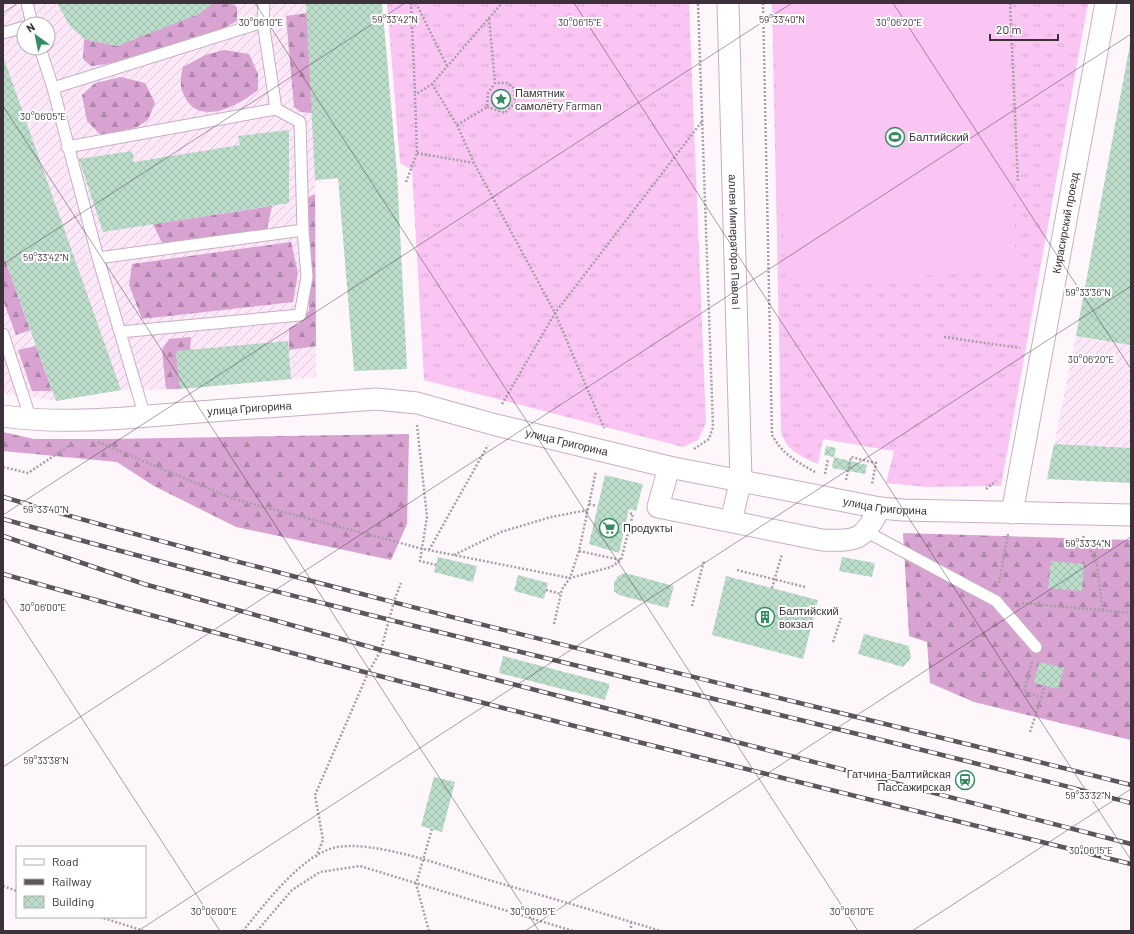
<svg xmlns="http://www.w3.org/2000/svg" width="1134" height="934" viewBox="0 0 1134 934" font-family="Barlow,sans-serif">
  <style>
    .industrial { fill: url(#industrial-furrows); fill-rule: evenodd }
    .grass { fill: url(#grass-tufts) }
    .forest { fill: url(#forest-firs) }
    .pitch { fill: #fac5f3 }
    .building { fill: url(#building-cross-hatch) }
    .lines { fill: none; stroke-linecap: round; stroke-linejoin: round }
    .service-casing { stroke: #c8aec4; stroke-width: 13 }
    .minor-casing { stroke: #c8aec4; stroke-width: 23 }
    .path { stroke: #a89fa6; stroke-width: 2.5; stroke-dasharray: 2 2; stroke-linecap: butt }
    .service { stroke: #fff; stroke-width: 11 }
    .minor { stroke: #fff; stroke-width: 21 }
    .rail-casing { stroke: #5e545c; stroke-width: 4.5 }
    .rail { stroke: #fff; stroke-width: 3; stroke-dasharray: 9; stroke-linecap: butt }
    .ticks { fill: none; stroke: #3c313a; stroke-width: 1; stroke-opacity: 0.45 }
    .labels { text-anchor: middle; stroke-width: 4; stroke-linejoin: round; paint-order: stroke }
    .poi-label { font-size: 11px; fill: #3c313a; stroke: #fff; text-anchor: start }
    .street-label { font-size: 11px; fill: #3c313a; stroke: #fff }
    .ticks-label { font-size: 10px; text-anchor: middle; fill: #3c313a; stroke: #fff; stroke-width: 4; stroke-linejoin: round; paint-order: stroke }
  </style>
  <defs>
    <pattern id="industrial-furrows" width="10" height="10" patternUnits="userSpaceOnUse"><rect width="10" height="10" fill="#fde8fa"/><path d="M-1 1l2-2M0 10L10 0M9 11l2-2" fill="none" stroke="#dac7d7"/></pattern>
    <pattern id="grass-tufts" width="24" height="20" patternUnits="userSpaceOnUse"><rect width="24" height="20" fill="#fac5f3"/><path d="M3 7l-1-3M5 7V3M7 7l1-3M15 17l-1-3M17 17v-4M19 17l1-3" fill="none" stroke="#d7aad1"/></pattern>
    <pattern id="forest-firs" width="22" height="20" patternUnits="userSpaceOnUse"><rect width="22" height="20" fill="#d8a2d1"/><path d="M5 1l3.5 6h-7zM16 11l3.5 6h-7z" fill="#b085ab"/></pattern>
    <pattern id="building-cross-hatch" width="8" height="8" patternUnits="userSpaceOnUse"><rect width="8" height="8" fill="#bcddca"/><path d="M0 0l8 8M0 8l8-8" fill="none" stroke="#a2beae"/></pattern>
  </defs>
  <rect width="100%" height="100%" fill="#fdf7fc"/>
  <!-- industrial -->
  <path class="industrial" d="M3,3H382L397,173L315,181L316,377L180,389L121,390L56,401L3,393ZM24,24H48V48H24Z
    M1131,40V483L1047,479L1076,336Z"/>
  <!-- grass -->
  <path class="grass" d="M387,3H689L706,423L698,440L683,447L424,380L412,170L400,163Z
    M772,3H1088L1001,486L926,487L886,483L894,451L823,439L818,464C800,456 787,451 781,432Z"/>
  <!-- forest -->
  <path class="forest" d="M214,3H231L237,7V21L212,34L107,64L91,66L83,59L84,39L117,46Z
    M307,13L312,113L301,112L294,107L286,16Z
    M224,50L249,54L258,74V90C239,105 202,126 186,99C179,88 180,79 183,67L205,55Z
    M121,77L145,83L155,103L148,120L137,127L102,136L87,121L82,95L95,83Z
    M315,194L316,346L289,350V328L299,324L309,311L307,198Z
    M272,206L267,229L162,243L153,224Z
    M291,242L298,273L293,302L142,319L129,285L132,264Z
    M3,254L30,330L16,335L3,300Z
    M191,337L190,350L176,352L180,389H166L162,350L169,339Z
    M36,346L52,391H32L18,350Z
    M3,432L34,439H109L409,434L407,524L391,560L236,527L154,486L117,462L3,451Z
    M903,533L1131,540V740L974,702L930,683L927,642L909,636Z"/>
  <!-- pitch -->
  <path class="pitch" d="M773,3H1004L1016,271L786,282Z"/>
  <!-- building -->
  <path class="building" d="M58,3H214L199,14L117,46L84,39L70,26L59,7Z
    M306,3H382L397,173L407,369L354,371L338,178L315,180Z
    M1130,44H1131V345L1076,336Z
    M3,56L121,390L56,401L3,254Z
    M289,130V203L103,232L79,159L132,151L134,162L240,145L238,136Z
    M288,341L291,379L180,389L176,351Z
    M1054,444L1131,448V483L1047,479Z
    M826,446L836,448L834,457L824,455Z
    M834,457L867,465L865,474L832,468Z
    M605,475L643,484L636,511L629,509L619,553L589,544Z
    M438,557L477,566L473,582L434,572Z
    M842,557L875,563L872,577L839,571Z
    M1051,561L1084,564L1082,591L1048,588Z
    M625,573L674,586L668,608L619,595L614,591V583L618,576Z
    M518,575L548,583L544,599L514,591Z
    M726,576L818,600L803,659L712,635Z
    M864,634L909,646L911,658L903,667L858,654Z
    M503,656L610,684L605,700L499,673Z
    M1039,662L1064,668L1058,689L1034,683Z
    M434,777L455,782L442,832L421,826Z"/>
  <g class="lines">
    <defs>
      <path id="service" d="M27,3L32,24
        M3,33L24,27
        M40,48L53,88L98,258L145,417
        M53,88L263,22
        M67,147L276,109
        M98,258L303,230L300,122L276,109L263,22L264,3
        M120,332L300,315L307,277L303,230
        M3,334L31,420
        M867,532L996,601L1036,647"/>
      <g id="minor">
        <path id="s1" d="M728,3L741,480L731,521"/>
        <path id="s2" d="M3,416C63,425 124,418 185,413C249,408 312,404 376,399L417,403L496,425L669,467L880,508L903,510L1131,515"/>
        <path d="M669,467L658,507L822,540C860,541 862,540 880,508"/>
        <path id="s3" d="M1012,513L1106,3"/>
      </g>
    </defs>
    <!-- service casing -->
    <use href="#service" class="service-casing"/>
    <!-- minor casing -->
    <use href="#minor" class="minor-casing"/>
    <!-- path -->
    <path class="path" d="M411,3L415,94
      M416,3L447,66
      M763,3L772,435C782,454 797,462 815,472
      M1010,3L1018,181
      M432,84L457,125L474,163L555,313L604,428
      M487,107L505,113L515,103L514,88L507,83H495
      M457,125L487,107L488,93L495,83L489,18
      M417,153L474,163
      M406,182L417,153L415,95L432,84L502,3
      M944,337L1020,348
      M502,404L555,313L703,120
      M417,425L427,517L420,561L436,565
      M98,442L234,499L423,549L570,578L611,567L621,560L633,514L628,513
      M694,449L709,439L713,427L698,3
      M3,467L28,473L73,443
      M825,474L828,459
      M846,480L851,457L876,463L872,484
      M986,489L996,481
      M589,504L597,506
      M1083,536L1097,564L1103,612
      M429,550L488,445
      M579,551L621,560
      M454,555L501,532L551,517L588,510
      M737,570L805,587
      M999,583L1008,534
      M772,588L782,554
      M546,590L561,594
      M1022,603L1131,613
      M692,606L704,561
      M554,624L562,589L570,578L579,551L596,471
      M833,642L841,618
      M1032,662L1024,692L1042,697
      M1030,732L1045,686
      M316,857L323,840L315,795L368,673L381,650L394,601L401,583
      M3,886L17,891
      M100,917L144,931
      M631,922V931
      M243,931C264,905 300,857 333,848C372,838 453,869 492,881C548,897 605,914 661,931
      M257,931L292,890L320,872L360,866L573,931
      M429,931L416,884L432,829"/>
    <!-- service -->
    <use href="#service" class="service"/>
    <!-- minor -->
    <use href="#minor" class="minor"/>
    <defs>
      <path id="rail" d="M3,497C376,604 755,690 1131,785
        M3,519C377,623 756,705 1131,803
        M3,536L144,584L381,650L1131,844
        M3,574C377,680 754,771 1131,864"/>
    </defs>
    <!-- rail casing -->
    <use href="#rail" class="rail-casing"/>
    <!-- rail -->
    <use href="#rail" class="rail"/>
  </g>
  <!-- ticks -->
  <path class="ticks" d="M255,3L858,931M574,3L1131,860M893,3L1131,369M3,13L18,3M3,106L539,931M3,264L405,3M3,515L792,3M3,597L220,931M3,767L1131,34M138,931L1131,286M525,931L1131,537M912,931L1131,789"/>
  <!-- icons -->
  <defs>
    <symbol id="sight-ring" viewBox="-11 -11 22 22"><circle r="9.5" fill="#fff" stroke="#328d63" stroke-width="1.5"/><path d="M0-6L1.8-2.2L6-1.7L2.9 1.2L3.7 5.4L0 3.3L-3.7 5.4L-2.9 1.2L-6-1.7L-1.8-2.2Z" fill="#328d63"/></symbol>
    <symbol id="stadium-ring" viewBox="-11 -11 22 22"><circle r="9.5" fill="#fff" stroke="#328d63" stroke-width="1.5"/><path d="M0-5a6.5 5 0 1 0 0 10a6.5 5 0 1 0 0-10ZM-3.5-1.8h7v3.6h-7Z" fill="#328d63"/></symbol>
    <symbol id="supermarket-ring" viewBox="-11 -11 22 22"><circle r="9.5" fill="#fff" stroke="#328d63" stroke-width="1.5"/><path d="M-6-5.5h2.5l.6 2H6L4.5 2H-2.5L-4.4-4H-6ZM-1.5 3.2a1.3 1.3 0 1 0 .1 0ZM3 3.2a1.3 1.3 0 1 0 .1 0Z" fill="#328d63"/></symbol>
    <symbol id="building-ring" viewBox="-11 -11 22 22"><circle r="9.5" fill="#fff" stroke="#328d63" stroke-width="1.5"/><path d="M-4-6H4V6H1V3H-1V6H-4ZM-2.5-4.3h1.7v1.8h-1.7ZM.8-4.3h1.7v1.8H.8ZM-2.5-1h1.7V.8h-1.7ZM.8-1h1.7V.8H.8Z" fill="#328d63"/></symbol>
    <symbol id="station-ring" viewBox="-11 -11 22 22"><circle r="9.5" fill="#fff" stroke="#328d63" stroke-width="1.5"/><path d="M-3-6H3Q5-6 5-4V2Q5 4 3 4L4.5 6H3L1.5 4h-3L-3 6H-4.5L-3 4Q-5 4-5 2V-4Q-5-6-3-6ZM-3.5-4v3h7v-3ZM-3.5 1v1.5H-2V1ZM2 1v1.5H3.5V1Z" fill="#328d63"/></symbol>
  </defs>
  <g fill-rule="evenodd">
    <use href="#sight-ring" x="490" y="88" width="22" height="22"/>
    <use href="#stadium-ring" x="884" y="126" width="22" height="22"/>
    <use href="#supermarket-ring" x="598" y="517" width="22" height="22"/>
    <use href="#building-ring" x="754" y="606" width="22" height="22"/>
    <use href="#station-ring" x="954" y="769" width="22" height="22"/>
  </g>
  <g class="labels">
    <!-- poi labels -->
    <g class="poi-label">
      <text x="515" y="97">Памятник<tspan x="515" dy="13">самолёту Farman</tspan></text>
      <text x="909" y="141">Балтийский</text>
      <text x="623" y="532">Продукты</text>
      <text x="779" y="615">Балтийский<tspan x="779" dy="13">вокзал</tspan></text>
      <text x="951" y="778" text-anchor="end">Гатчина-Балтийская<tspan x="951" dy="13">Пассажирская</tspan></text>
    </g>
    <!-- street labels -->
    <g class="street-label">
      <text dy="4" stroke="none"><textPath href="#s3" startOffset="295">Кирасирский проезд</textPath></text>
      <text dy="4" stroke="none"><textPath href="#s1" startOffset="239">аллея Императора Павла I</textPath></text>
      <text dy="4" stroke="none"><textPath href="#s2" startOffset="247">улица Григорина</textPath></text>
      <text dy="4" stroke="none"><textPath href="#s2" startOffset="570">улица Григорина</textPath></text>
      <text dy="4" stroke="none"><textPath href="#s2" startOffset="895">улица Григорина</textPath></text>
    </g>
  </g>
  <g class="ticks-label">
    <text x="395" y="23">59°33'42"N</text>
    <text x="782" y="23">59°33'40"N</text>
    <text x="261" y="26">30°06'10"E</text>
    <text x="580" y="26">30°06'15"E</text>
    <text x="899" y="26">30°06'20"E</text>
    <text x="43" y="120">30°06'05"E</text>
    <text x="46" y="261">59°33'42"N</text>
    <text x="1088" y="296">59°33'36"N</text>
    <text x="1091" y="363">30°06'20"E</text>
    <text x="46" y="513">59°33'40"N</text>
    <text x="1088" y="547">59°33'34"N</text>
    <text x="43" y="611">30°06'00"E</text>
    <text x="46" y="764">59°33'38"N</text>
    <text x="1088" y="799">59°33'32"N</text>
    <text x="1091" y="854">30°06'15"E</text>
    <text x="214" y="915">30°06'00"E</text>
    <text x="533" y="915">30°06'05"E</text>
    <text x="852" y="915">30°06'10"E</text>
  </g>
  <!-- border -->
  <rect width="1134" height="934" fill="none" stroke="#3c313a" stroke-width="8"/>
  <!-- legend -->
  <rect x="16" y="846" width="130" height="72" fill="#ffffff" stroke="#b1adb0"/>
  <rect x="24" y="859" width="20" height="6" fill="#ffffff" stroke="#b1adb0"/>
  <text x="52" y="866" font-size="12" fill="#3c313a">Road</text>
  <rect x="24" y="879" width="20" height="6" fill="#5e545c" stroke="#b1adb0"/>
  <text x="52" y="886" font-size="12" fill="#3c313a">Railway</text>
  <rect x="24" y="896" width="20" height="12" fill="url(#building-cross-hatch)" stroke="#b1adb0"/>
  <text x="52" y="906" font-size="12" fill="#3c313a">Building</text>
  <!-- north arrow -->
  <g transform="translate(36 36) rotate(327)"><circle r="19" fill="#ffffff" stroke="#b1adb0"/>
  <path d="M0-3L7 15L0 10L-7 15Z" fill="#328d63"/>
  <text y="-6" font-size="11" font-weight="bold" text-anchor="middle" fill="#3c313a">N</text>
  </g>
  <!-- scale -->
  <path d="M990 34v6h68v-6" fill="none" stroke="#3c313a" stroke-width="2"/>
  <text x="996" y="34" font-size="12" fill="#3c313a" stroke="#ffffff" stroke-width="3" paint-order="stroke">20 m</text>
</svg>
